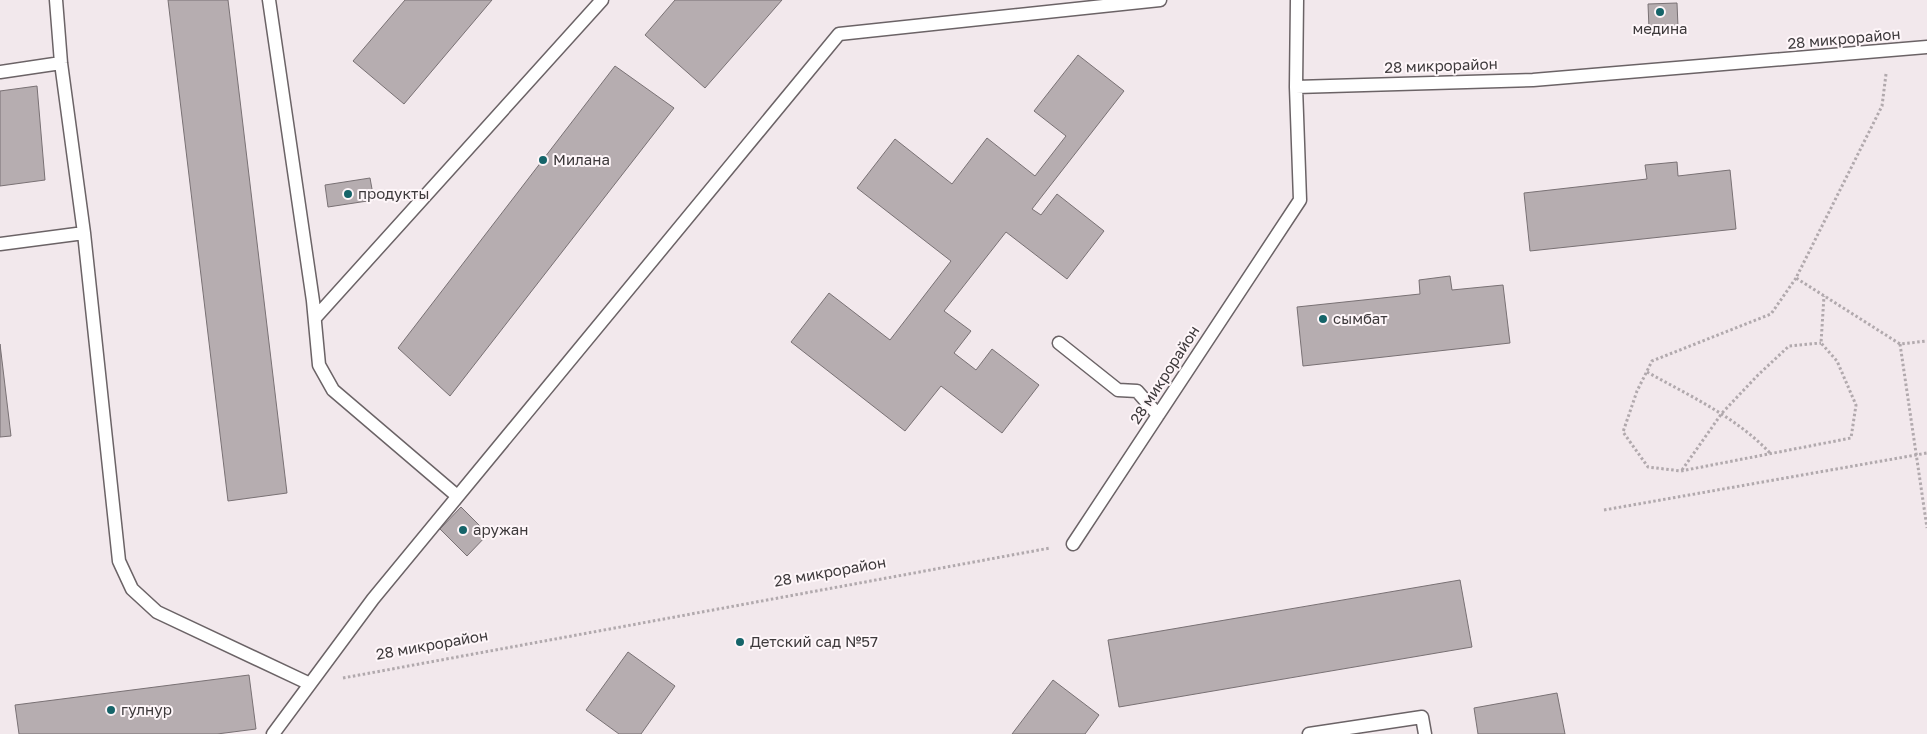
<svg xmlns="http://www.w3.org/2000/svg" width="1927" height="734" viewBox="0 0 1927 734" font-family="'Golos Text',sans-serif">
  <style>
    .building { fill: #b6adb0; stroke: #797174 }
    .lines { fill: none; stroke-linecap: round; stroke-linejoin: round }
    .service-casing { stroke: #6b6366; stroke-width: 15 }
    .path { stroke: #b1a9ad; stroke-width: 3; stroke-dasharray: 2.5 2.5; stroke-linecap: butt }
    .service { stroke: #fff; stroke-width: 12 }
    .poi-dot { fill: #156469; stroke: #fef6f9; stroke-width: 2 }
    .labels { text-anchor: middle; stroke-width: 4; stroke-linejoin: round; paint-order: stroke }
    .poi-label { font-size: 15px; fill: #3d393b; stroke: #fef6f9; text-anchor: start }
    .street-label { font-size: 15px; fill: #3d393b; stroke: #fef6f9 }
  </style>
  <rect width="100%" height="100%" fill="#f2e8ec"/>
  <!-- building -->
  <path class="building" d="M168,0H228L287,493L228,501Z
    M405,0H492L404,104L353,61Z
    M675,0H782L705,88L645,35Z
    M1677,3L1678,27L1649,28L1648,4Z
    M1078,55L1124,91L1032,209L1041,215L1057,194L1104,231L1067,279L1006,232L944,311L971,331L954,353L976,370L992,349L1039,385L1002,433L941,386L905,431L791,342L829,293L890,340L951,261L857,188L895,139L952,184L987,138L1035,176L1066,136L1034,111Z
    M615,66L674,108L450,396L398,348Z
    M37,86L45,180L0,186V91Z
    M1677,162L1678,176L1730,170L1736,229L1530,251L1524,193L1647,179L1645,165Z
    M370,178L374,200L328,207L325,185Z
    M1450,276L1452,290L1503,285L1510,343L1303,366L1297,307L1420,294L1419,280Z
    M0,344L11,436L0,437Z
    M461,507L488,534L467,556L440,529Z
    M1460,580L1472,647L1119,707L1108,640Z
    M628,652L675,686L641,734H619L586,710Z
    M249,675L256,729L217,734H19L15,705Z
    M1053,680L1099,715L1085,734H1012Z
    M1557,693L1565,734H1478L1474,708Z"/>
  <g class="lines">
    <defs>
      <path id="service" d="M56,0L61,63L84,233L119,561L132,589L157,612L310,684
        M269,0L313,301L319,365L333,390L456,495
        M0,72L61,63
        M1296,87L1297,0
        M0,244L84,233
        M315,318L602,0
        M1059,343L1118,390L1137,391L1158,415
        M1073,544L1300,200L1296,87L1533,80L1927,47
        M273,734L373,599L839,34L1160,0
        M1309,734L1422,717L1425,734"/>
    </defs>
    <!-- service casing -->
    <use href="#service" class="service-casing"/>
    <!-- path -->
    <path class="path" d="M1886,74L1882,106L1796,278L1900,344L1927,341
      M1796,278L1771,314L1652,361L1637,391L1623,432L1648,467L1681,471L1851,438L1856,405L1837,361L1821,343L1824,296
      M1900,344L1927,528
      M1647,372C1690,396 1736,417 1770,453
      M1682,470L1722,413L1758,375L1789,346L1821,343
      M1604,510L1927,453
      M343,678L1050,548"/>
    <!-- service -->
    <use href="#service" class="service"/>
  </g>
  <!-- markers -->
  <g class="poi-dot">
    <circle cx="1660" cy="12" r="5"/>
    <circle cx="543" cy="160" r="5"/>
    <circle cx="348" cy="194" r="5"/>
    <circle cx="1323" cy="319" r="5"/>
    <circle cx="463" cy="530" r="5"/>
    <circle cx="740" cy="642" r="5"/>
    <circle cx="111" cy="710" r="5"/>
  </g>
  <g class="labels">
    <!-- poi labels -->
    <g class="poi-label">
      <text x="1660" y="34" text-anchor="middle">медина</text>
      <text x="553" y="165">Милана</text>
      <text x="358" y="199">продукты</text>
      <text x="1333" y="324">сымбат</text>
      <text x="473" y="535">аружан</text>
      <text x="750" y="647">Детский сад №57</text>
      <text x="121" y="715">гулнур</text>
    </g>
    <!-- street labels -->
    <g class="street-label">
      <text transform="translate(1844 39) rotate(-5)" y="5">28 микрорайон</text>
      <text transform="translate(1441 66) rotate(-2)" y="5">28 микрорайон</text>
      <text transform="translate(1165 375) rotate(-57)" y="5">28 микрорайон</text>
      <text transform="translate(830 572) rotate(-10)" y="5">28 микрорайон</text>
      <text transform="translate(432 645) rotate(-10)" y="5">28 микрорайон</text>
    </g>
  </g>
</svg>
